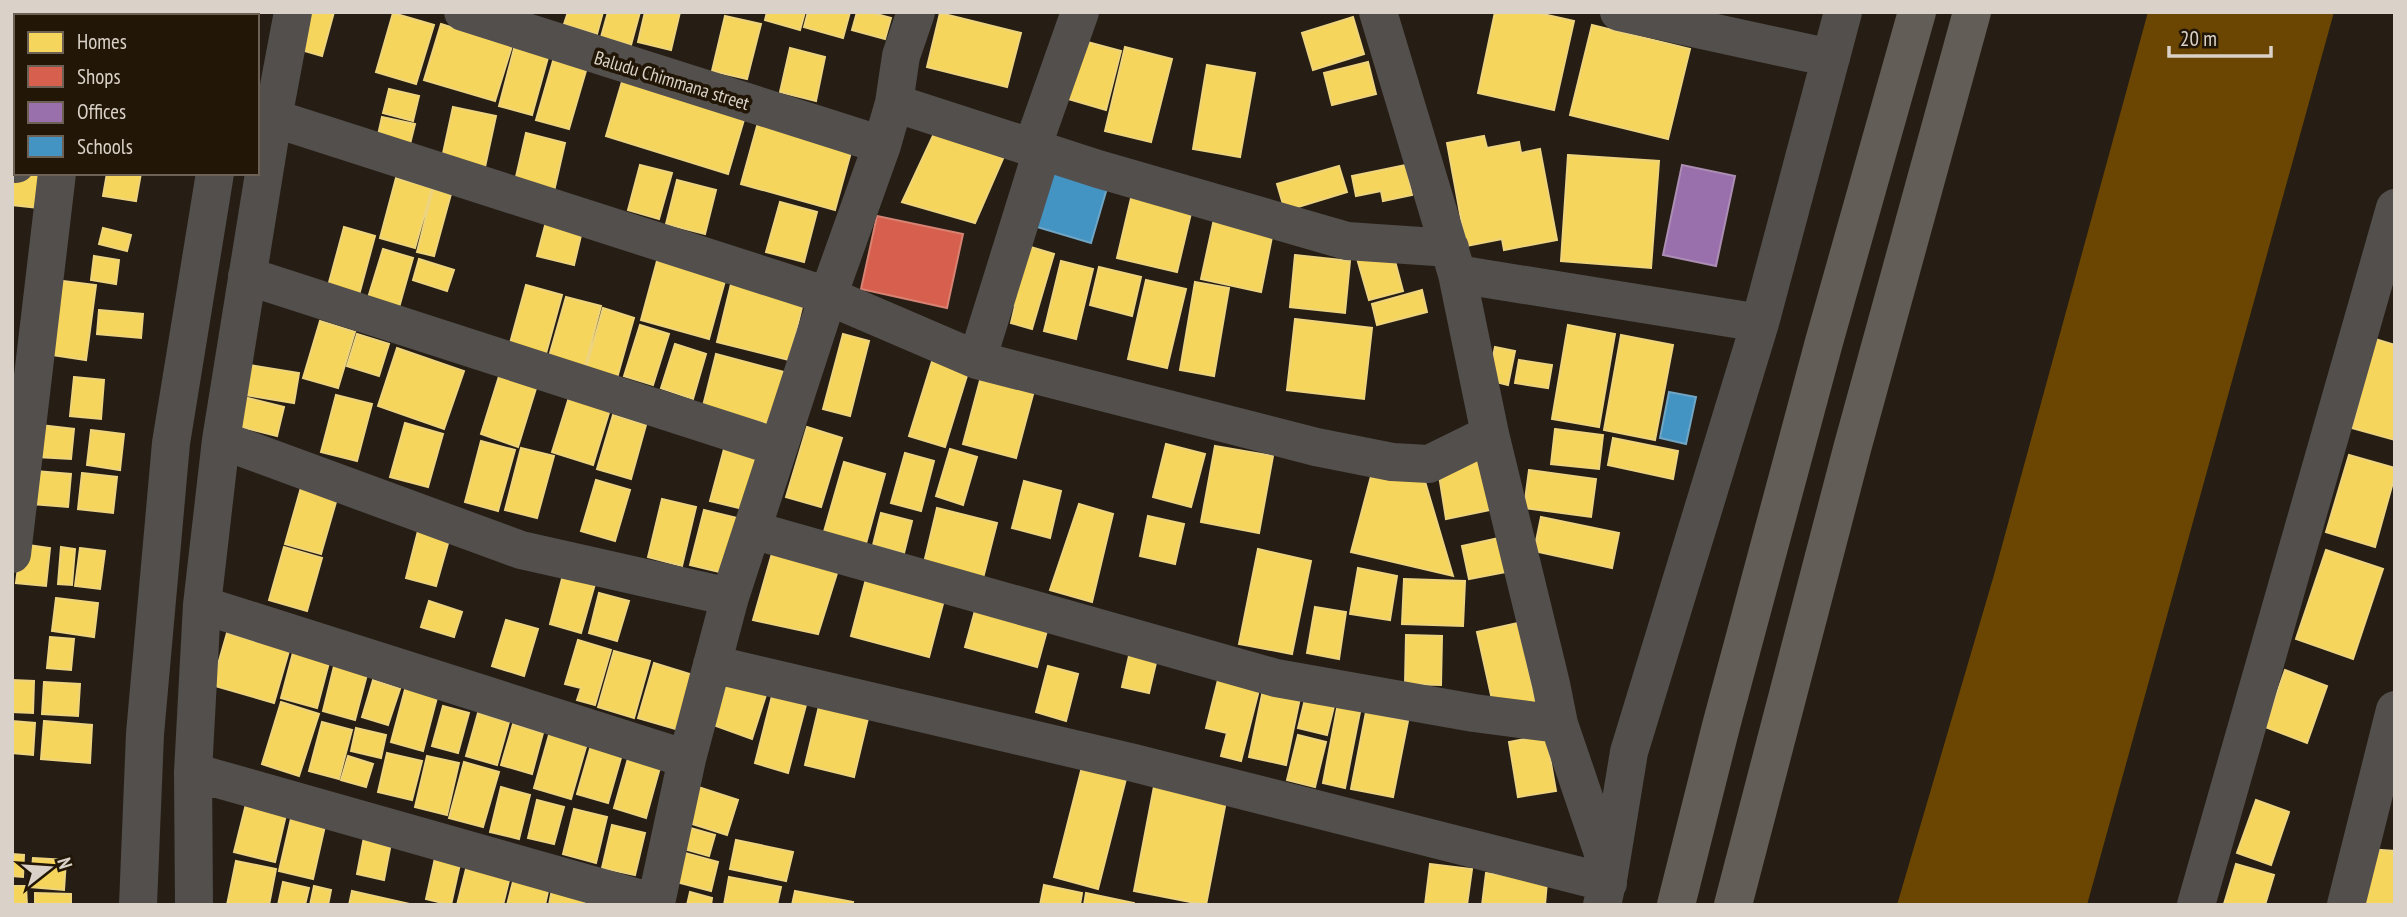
<svg xmlns="http://www.w3.org/2000/svg" width="2407" height="917" viewBox="0 0 2407 917" font-family="'PT Sans Narrow',sans-serif">
  <style>
    .water { fill: #6a4602 }
    .homes { fill: #f6d55c; stroke: #eed47c; stroke-width: 2 }
    .shops { fill: #d6604d; stroke: #d78272; stroke-width: 2 }
    .offices { fill: #9970ab; stroke: #ac8db4; stroke-width: 2 }
    .schools { fill: #4393c3; stroke: #70a6c4; stroke-width: 2 }
    .lines { fill: none; stroke-linecap: round; stroke-linejoin: round }
    .minor { stroke: #524f4c; stroke-width: 38 }
    .highway { stroke: #625d57; stroke-width: 38 }
    .labels { text-anchor: middle; stroke-width: 7; stroke-linejoin: round; paint-order: stroke }
    .street-label { font-size: 19px; fill: #dad2c8; stroke: #221606 }
  </style>
  <rect width="100%" height="100%" fill="#261e15"/>
  <!-- water -->
  <path class="water" d="M2148,12H2334L2087,905H1897L1994,575Z"/>
  <!-- homes -->
  <path class="homes" d="M14,12H49L48,16H16V23H13Z
    M300,12H334L322,56L291,47Z
    M568,12H603L597,34L564,24Z
    M608,12H640L631,45L601,37Z
    M645,12H680L671,50L638,42Z
    M767,12H805L800,30L765,20Z
    M808,12H850L843,38L804,27Z
    M857,12H869L891,18L885,39L852,30Z
    M1495,12H1534L1574,21L1554,110L1478,93Z
    M393,13L434,25L416,84L376,72Z
    M940,13L1021,33L1007,87L927,67Z
    M725,16L761,24L747,79L712,71Z
    M1353,17L1364,54L1313,70L1302,33Z
    M441,24L512,46L495,101L424,80Z
    M1592,25L1690,49L1668,139L1570,115Z
    M12,28H16V71H12Z
    M1080,40L1121,51L1106,110L1065,98Z
    M515,45L549,54L532,115L499,106Z
    M1125,47L1172,59L1151,142L1105,131Z
    M790,48L825,57L816,101L780,92Z
    M555,54L588,64L569,129L536,120Z
    M1368,62L1376,94L1332,105L1324,73Z
    M1207,65L1255,73L1240,157L1193,149Z
    M624,75L746,113L728,174L606,136Z
    M389,89L419,96L413,121L383,113Z
    M453,107L496,116L485,167L442,158Z
    M382,117L415,124L408,152L376,144Z
    M759,119L853,145L835,210L741,184Z
    M938,125L1008,147L975,223L902,202Z
    M526,133L565,143L552,200L513,190Z
    M1484,136L1487,148L1519,142L1521,153L1540,149L1557,240L1504,250L1502,239L1466,246L1447,143Z
    M1568,155L1659,161L1651,268L1561,261Z
    M640,165L672,173L659,219L628,210Z
    M1406,165L1412,195L1383,201L1381,191L1356,196L1352,176Z
    M1339,166L1347,192L1285,211L1277,184Z
    M12,172L42,175L38,208L12,205Z
    M107,173H141L136,201L103,196Z
    M396,178L432,188L415,248L380,238Z
    M677,180L716,190L705,234L666,224Z
    M433,189L451,194L434,256L417,252Z
    M1132,194L1192,209L1177,272L1117,258Z
    M780,202L817,212L804,262L766,252Z
    M547,218L583,227L574,265L537,256Z
    M1214,219L1273,232L1261,292L1201,279Z
    M344,227L375,236L359,295L328,286Z
    M103,228L131,235L127,251L99,244Z
    M1011,241L1054,254L1032,329L1011,323L1015,306L994,300Z
    M1391,246L1403,291L1369,300L1356,255Z
    M383,249L413,258L398,311L367,301Z
    M660,250L728,270L709,339L641,320Z
    M1295,255L1350,261L1345,313L1290,307Z
    M94,256L119,260L116,284L91,280Z
    M419,259L454,270L447,291L413,280Z
    M1061,261L1093,269L1076,339L1044,331Z
    M1099,267L1141,277L1132,316L1090,305Z
    M55,280L96,285L86,360L45,354Z
    M732,280L804,299L789,360L717,342Z
    M1146,280L1186,289L1167,368L1128,359Z
    M1195,282L1229,288L1214,376L1180,370Z
    M526,285L562,295L545,357L509,347Z
    M1422,290L1427,312L1377,325L1372,304Z
    M566,297L601,306L584,370L548,360Z
    M603,308L634,318L617,378L586,369Z
    M99,310L143,314L141,338L97,334Z
    M1295,319L1372,328L1364,399L1287,390Z
    M320,321L355,332L338,388L303,378Z
    M640,325L669,334L653,385L624,376Z
    M1568,325L1615,334L1599,427L1552,419Z
    M357,334L389,344L379,376L347,366Z
    M843,334L869,341L850,416L823,409Z
    M1621,335L1673,345L1655,440L1604,430Z
    M2375,339L2395,345V440L2352,428Z
    M675,344L706,354L693,399L661,388Z
    M1495,347L1515,351L1508,385L1488,380Z
    M397,348L464,371L444,429L378,406Z
    M716,354L784,372L771,425L703,406Z
    M934,355L970,366L945,447L909,436Z
    M1519,360L1552,365L1548,388L1515,383Z
    M249,365L299,373L294,403L245,395Z
    M501,370L538,382L518,447L481,434Z
    M982,373L1035,387L1016,458L963,444Z
    M74,377L104,380L101,419L70,416Z
    M571,391L612,403L593,465L552,452Z
    M336,395L372,404L357,461L321,452Z
    M244,397L284,407L277,436L237,426Z
    M613,415L646,425L631,479L597,469Z
    M405,423L443,434L428,487L390,477Z
    M40,425L74,429L71,459L37,457Z
    M807,427L842,438L821,507L786,497Z
    M1555,429L1603,435L1599,469L1551,464Z
    M91,430L124,434L120,470L87,465Z
    M1613,438L1678,451L1673,479L1608,465Z
    M481,441L515,450L498,511L465,502Z
    M1166,444L1205,454L1191,507L1153,497Z
    M1215,446L1273,456L1259,533L1201,522Z
    M521,448L554,456L537,518L505,510Z
    M724,449L760,458L747,510L710,501Z
    M950,449L977,457L963,505L936,496Z
    M1477,451L1490,510L1446,519L1438,469Z
    M905,453L934,461L921,511L891,503Z
    M2349,455L2395,468V475L2375,547L2326,532Z
    M844,462L885,474L865,547L823,535Z
    M1374,465L1424,478L1453,576L1351,552Z
    M1529,470L1596,479L1591,517L1524,508Z
    M35,471L71,474L68,507L32,504Z
    M82,473L117,477L113,513L78,509Z
    M596,480L630,490L615,541L581,531Z
    M1024,481L1061,491L1050,538L1012,528Z
    M302,484L338,495L321,554L285,544Z
    M662,499L696,507L682,566L648,557Z
    M1079,504L1113,514L1092,602L1050,590Z
    M937,508L997,523L982,582L923,567Z
    M704,510L741,519L728,574L690,565Z
    M881,513L912,521L904,553L873,545Z
    M1148,516L1184,524L1175,564L1140,556Z
    M1541,517L1619,533L1612,568L1534,551Z
    M418,531L449,540L436,586L406,578Z
    M1499,538L1506,572L1469,579L1462,546Z
    M21,544L50,548L46,586L16,583Z
    M61,547L75,549L72,585L58,584Z
    M284,547L322,558L307,611L269,600Z
    M80,548L105,551L100,589L75,586Z
    M1258,549L1311,561L1292,654L1239,644Z
    M773,550L839,567L818,634L753,620Z
    M2326,550L2383,569L2353,659L2296,639Z
    M1358,568L1397,576L1390,620L1350,614Z
    M563,575L595,584L581,633L550,624Z
    M866,579L944,600L929,657L851,636Z
    M1404,579L1465,581L1463,626L1402,624Z
    M599,593L629,601L617,641L589,633Z
    M56,598L98,603L94,637L52,631Z
    M429,601L462,612L454,637L421,627Z
    M976,607L1048,627L1037,667L965,647Z
    M1315,607L1346,612L1339,659L1307,653Z
    M506,620L538,629L524,676L492,666Z
    M1518,623L1536,704L1495,713L1477,632Z
    M227,633L289,651L274,703L212,685Z
    M1406,635L1442,636L1441,685L1405,684Z
    M50,637L74,639L71,670L47,668Z
    M578,640L611,650L595,705L577,700L581,688L565,684Z
    M1131,647L1158,654L1149,693L1122,687Z
    M294,649L330,659L317,708L281,698Z
    M614,651L650,661L634,718L598,707Z
    M336,658L369,667L355,720L323,711Z
    M654,663L696,676L679,730L638,718Z
    M1048,666L1078,674L1066,721L1036,712Z
    M2285,670L2327,686L2307,743L2265,727Z
    M12,680L34,681L33,713L12,712Z
    M373,680L400,689L388,725L362,717Z
    M1218,680L1259,690L1241,761L1221,756L1227,733L1206,728Z
    M44,682L80,684L78,716L42,714Z
    M407,682L439,690L423,751L391,742Z
    M727,682L766,695L752,739L713,725Z
    M1263,690L1300,698L1286,765L1249,757Z
    M1307,691L1336,698L1327,735L1298,728Z
    M772,696L806,705L788,773L755,763Z
    M1339,698L1362,702L1345,788L1323,783Z
    M281,702L319,714L299,776L262,764Z
    M820,702L869,714L854,777L805,765Z
    M443,706L469,713L458,753L432,746Z
    M1366,712L1408,721L1393,797L1351,789Z
    M478,713L509,722L497,765L466,756Z
    M12,721L35,723L33,755L12,753Z
    M44,721L92,725L90,763L41,759Z
    M322,722L352,730L339,779L309,771Z
    M513,724L543,733L532,774L501,765Z
    M356,728L386,735L381,758L351,751Z
    M551,728L588,740L571,799L534,788Z
    M1298,735L1326,742L1315,787L1287,780Z
    M1546,735L1556,791L1518,797L1509,742Z
    M592,742L623,751L608,803L577,794Z
    M387,753L422,761L412,800L378,792Z
    M629,755L661,764L646,818L614,808Z
    M348,756L373,764L366,787L341,780Z
    M427,756L459,763L447,815L415,807Z
    M464,762L499,772L483,827L449,818Z
    M1083,763L1127,775L1098,889L1054,877Z
    M1156,776L1227,796L1206,905L1134,891Z
    M692,785L738,800L727,835L680,820Z
    M501,787L530,795L519,839L490,832Z
    M249,792L289,802L275,862L234,852Z
    M537,800L564,807L554,844L528,838Z
    M2256,800L2289,812L2271,865L2237,853Z
    M574,809L607,817L596,863L563,854Z
    M293,810L327,817L313,879L279,871Z
    M612,825L645,833L635,875L602,868Z
    M680,825L715,835L709,856L674,846Z
    M364,837L391,843L384,880L357,874Z
    M736,840L793,852L786,881L730,869Z
    M437,849L462,855L451,905L426,899Z
    M2366,849L2395,851V905H2362Z
    M674,850L718,862L711,891L665,879Z
    M12,854L24,855L23,877L12,876Z
    M469,857L512,868L503,905H457Z
    M33,858L66,860L64,890L30,887Z
    M236,861L276,869L269,905H227Z
    M1430,864L1472,869L1467,905H1425Z
    M2236,864L2274,875L2265,905L2224,904Z
    M1486,873L1547,881L1545,905H1482Z
    M515,874L550,882L545,905H507Z
    M729,877L781,887L777,905H724Z
    M283,882L309,888L305,905H278Z
    M1044,885L1082,893L1080,905H1040Z
    M12,886H26L27,905H12Z
    M314,886L331,890L328,905H310Z
    M552,889L587,897L585,905H549Z
    M352,891L414,905H349Z
    M795,891L853,902L852,905H792Z
    M690,892L712,898L711,905H687Z
    M35,893L71,894V905H35Z
    M1086,893L1134,903V905H1084Z"/>
  <!-- shops -->
  <path class="shops" d="M877,216L963,234L947,308L861,289Z"/>
  <!-- offices -->
  <path class="offices" d="M1682,165L1735,176L1716,266L1663,255Z"/>
  <!-- schools -->
  <path class="schools" d="M1039,149L1112,171L1091,243L1017,221Z
    M1669,392L1696,397L1686,444L1660,438Z"/>
  <g class="lines">
    <!-- minor -->
    <path class="minor" d="M463,12L882,145
      M1378,12L1457,274L1490,434L1551,684L1559,724L1608,868
      M1619,12L1831,58
      M76,16L77,12
      M240,16V12
      M894,103L1098,169L1347,241L1450,248
      M273,118L828,296L977,360L1316,447L1392,462L1429,464L1490,434
      M1032,148L1080,12
      M12,164H16
      M1457,274L1760,323
      M247,276L777,447
      M977,360L1042,151
      M221,440L521,550L730,597
      M752,530L1276,678L1474,713L1559,724
      M12,554L57,173
      M202,605L687,759
      M712,664L1134,763L1608,883
      M193,772L656,903L687,759L730,597L828,296L882,145L894,103L901,56L916,12
      M138,905L145,734L171,443L215,173
      M194,905L193,772L202,605L221,440L273,118L293,12
      M1602,905L1609,874L1629,752L1760,323L1843,12
      M2196,905L2395,208
      M2346,905L2395,710"/>
    <!-- highway -->
    <path class="highway" d="M1676,905L1721,726L1824,342L1917,12
      M1733,905L1852,449L1972,12"/>
  </g>
  <g class="labels">
    <!-- street labels -->
    <g class="street-label">
      <text transform="translate(672 80) rotate(17)" y="7">Baludu Chimmana street</text>
    </g>
  </g>
  <!-- border -->
  <rect width="2407" height="917" fill="none" stroke="#dad2c8" stroke-width="28"/>
  <!-- legend -->
  <rect x="14" y="14" width="245" height="161" fill="#221606" stroke="#6c6154" stroke-width="2"/>
  <rect x="28" y="32" width="35" height="21" fill="#f6d55c" stroke="#6c6154" stroke-width="2"/>
  <text x="77" y="49" font-size="21" fill="#dad2c8">Homes</text>
  <rect x="28" y="66" width="35" height="21" fill="#d6604d" stroke="#6c6154" stroke-width="2"/>
  <text x="77" y="84" font-size="21" fill="#dad2c8">Shops</text>
  <rect x="28" y="102" width="35" height="21" fill="#9970ab" stroke="#6c6154" stroke-width="2"/>
  <text x="77" y="119" font-size="21" fill="#dad2c8">Offices</text>
  <rect x="28" y="136" width="35" height="21" fill="#4393c3" stroke="#6c6154" stroke-width="2"/>
  <text x="77" y="154" font-size="21" fill="#dad2c8">Schools</text>
  <!-- north arrow -->
  <g transform="translate(49 868) rotate(73)" stroke="#221606" stroke-width="5" paint-order="stroke">
  <path d="M0-5L12 26L0 18L-12 26Z" fill="#dad2c8"/>
  <text y="-10" font-size="19" font-weight="bold" text-anchor="middle" fill="#dad2c8">N</text>
  </g>
  <!-- scale -->
  <path d="M2169 46v10h102v-10" fill="none" stroke="#dad2c8" stroke-width="3.5"/>
  <text x="2180" y="46" font-size="21" fill="#dad2c8" stroke="#221606" stroke-width="5" paint-order="stroke">20 m</text>
</svg>
